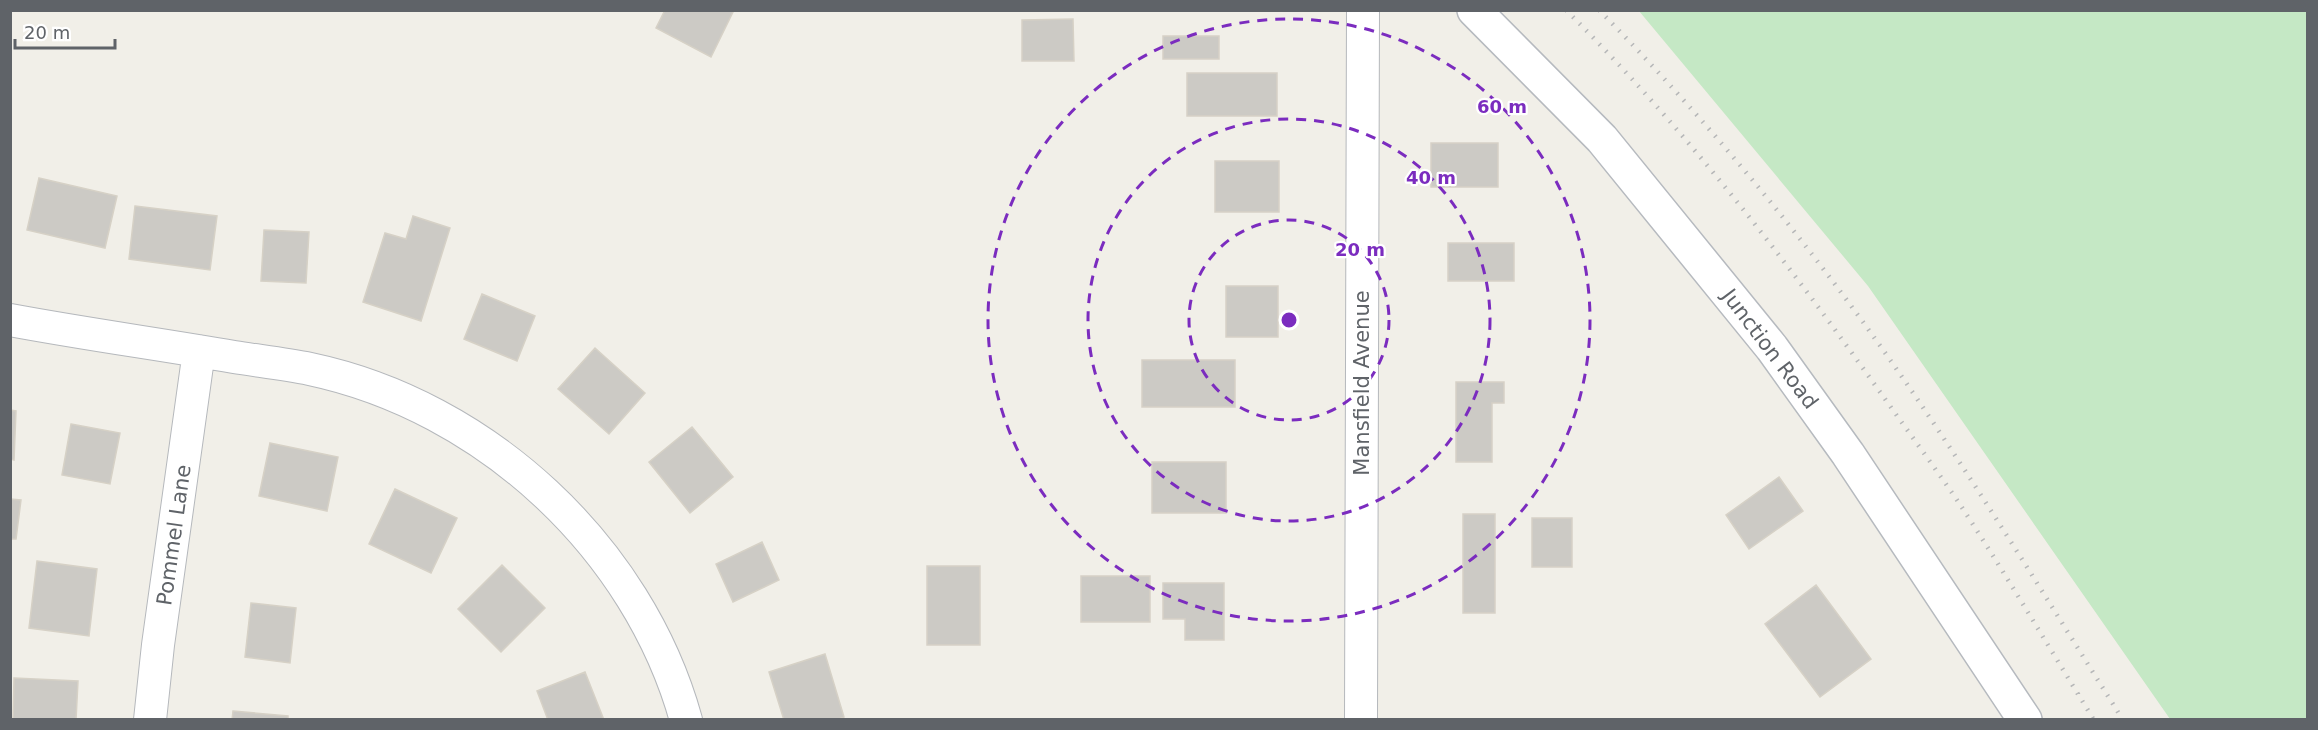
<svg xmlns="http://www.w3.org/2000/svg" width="2318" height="730" viewBox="0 0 2318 730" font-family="'DejaVu Sans',sans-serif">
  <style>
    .green { fill: #c5e8c5 }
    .building { fill: #cccac5; stroke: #d6d1c6; stroke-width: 1.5 }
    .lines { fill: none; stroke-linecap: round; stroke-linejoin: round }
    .street-casing { stroke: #b5b8bc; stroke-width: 34 }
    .secondary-casing { stroke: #b6babf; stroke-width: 36 }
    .street { stroke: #fff; stroke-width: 32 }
    .secondary { stroke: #fff; stroke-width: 33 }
    .rail { stroke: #b6b7b8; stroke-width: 4.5; stroke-dasharray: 1.5 8; stroke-linecap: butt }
    .ring { fill: none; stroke: #7b2cbf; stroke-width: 3; stroke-dasharray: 10 8 }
    .labels { text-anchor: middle; stroke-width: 4.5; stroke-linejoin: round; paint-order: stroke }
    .street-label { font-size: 21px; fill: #5f6368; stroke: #fff }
    .centre { fill: #7b2cbf; stroke: #fff; stroke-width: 3 }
    .ring-label { font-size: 18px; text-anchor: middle; font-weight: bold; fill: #7b2cbf; stroke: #fff; stroke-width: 4.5; stroke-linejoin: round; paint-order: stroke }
  </style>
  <rect width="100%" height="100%" fill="#f1efe8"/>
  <!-- green -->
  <path class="green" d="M1639,11H2307V719H2170L1868,286Z"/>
  <!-- building -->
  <path class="building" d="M665,10H734L711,57L656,28Z
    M1073,19L1074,61H1022V20Z
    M1163,36H1219V59H1163Z
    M1187,73H1277V116H1187Z
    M1431,143H1498V187H1431Z
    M1215,161H1279V212H1215Z
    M39,178L117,196L105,248L27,230Z
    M135,206L217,216L210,270L129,259Z
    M413,216L450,228L421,321L363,302L385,233L406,239Z
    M264,230L309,232L306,283L261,281Z
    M1448,243H1514V281H1448Z
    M1226,286H1278V337H1226Z
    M482,294L535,316L517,361L464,339Z
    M595,348L645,393L609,434L558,389Z
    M1142,360H1235V407H1142Z
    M1456,382H1504V403H1492V462H1456Z
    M10,410L16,411L14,460L10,459Z
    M71,424L120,433L110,484L62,475Z
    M692,427L733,477L690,513L649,462Z
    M270,443L338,457L327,511L259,496Z
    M1152,462H1226V513H1152Z
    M1779,477L1803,511L1749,549L1726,515Z
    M395,489L457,518L431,573L369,544Z
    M10,499L21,500L16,539H10Z
    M1463,514H1495V613H1463Z
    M1532,518H1572V567H1532Z
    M762,542L779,580L733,602L716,564Z
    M37,561L97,569L89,636L29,628Z
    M502,565L545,608L501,652L458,609Z
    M927,566H980V645H927Z
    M1081,576H1150V622H1081Z
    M1163,583H1224V640H1185V619H1163Z
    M1816,585L1871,659L1820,697L1765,624Z
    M251,603L296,608L290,663L245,657Z
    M825,654L844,717L836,720H784L769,672Z
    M585,672L604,720H548L537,691Z
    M14,678L78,681L76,720H13Z
    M233,711L288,716V720H232Z"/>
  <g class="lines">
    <defs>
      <path id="street" d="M10,320C85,334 159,344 234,357C259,361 285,364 310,369C485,406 638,547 686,720
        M150,720L158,645L199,351
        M1361,720L1363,10"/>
      <path id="secondary" d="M1474,10L1602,139L1772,348L1848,454L2025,720"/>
    </defs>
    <!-- street casing -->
    <use href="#street" class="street-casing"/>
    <!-- secondary casing -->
    <use href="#secondary" class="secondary-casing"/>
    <!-- street -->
    <use href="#street" class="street"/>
    <!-- secondary -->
    <use href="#secondary" class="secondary"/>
    <!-- rail -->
    <path class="rail" d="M1566,10C1683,127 1779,251 1875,385C1902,423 1930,461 1957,500C2004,571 2048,646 2094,720
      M1599,10C1702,115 1796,228 1881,347C1967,468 2044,595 2123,720"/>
  </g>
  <!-- distance rings -->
  <g class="ring">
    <circle cx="1289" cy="320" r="100"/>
    <circle cx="1289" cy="320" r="201"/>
    <circle cx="1289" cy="320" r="301"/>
  </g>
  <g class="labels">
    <!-- street labels -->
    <g class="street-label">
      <text transform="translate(1770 349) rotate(53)" y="7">Junction Road</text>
      <text transform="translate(1362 383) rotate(-90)" y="7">Mansfield Avenue</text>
      <text transform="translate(174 535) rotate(-82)" y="7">Pommel Lane</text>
    </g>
  </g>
  <circle cx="1289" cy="320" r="9" class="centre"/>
  <g class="ring-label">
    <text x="1502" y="113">60 m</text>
    <text x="1431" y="184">40 m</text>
    <text x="1360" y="256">20 m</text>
  </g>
  <!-- border -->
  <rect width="2318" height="730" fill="none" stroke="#5f6368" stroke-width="24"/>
  <!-- scale -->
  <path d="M15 39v9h100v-9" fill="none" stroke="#5f6368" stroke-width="3"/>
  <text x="24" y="39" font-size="18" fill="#5f6368" stroke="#ffffff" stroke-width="4.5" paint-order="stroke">20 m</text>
</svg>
